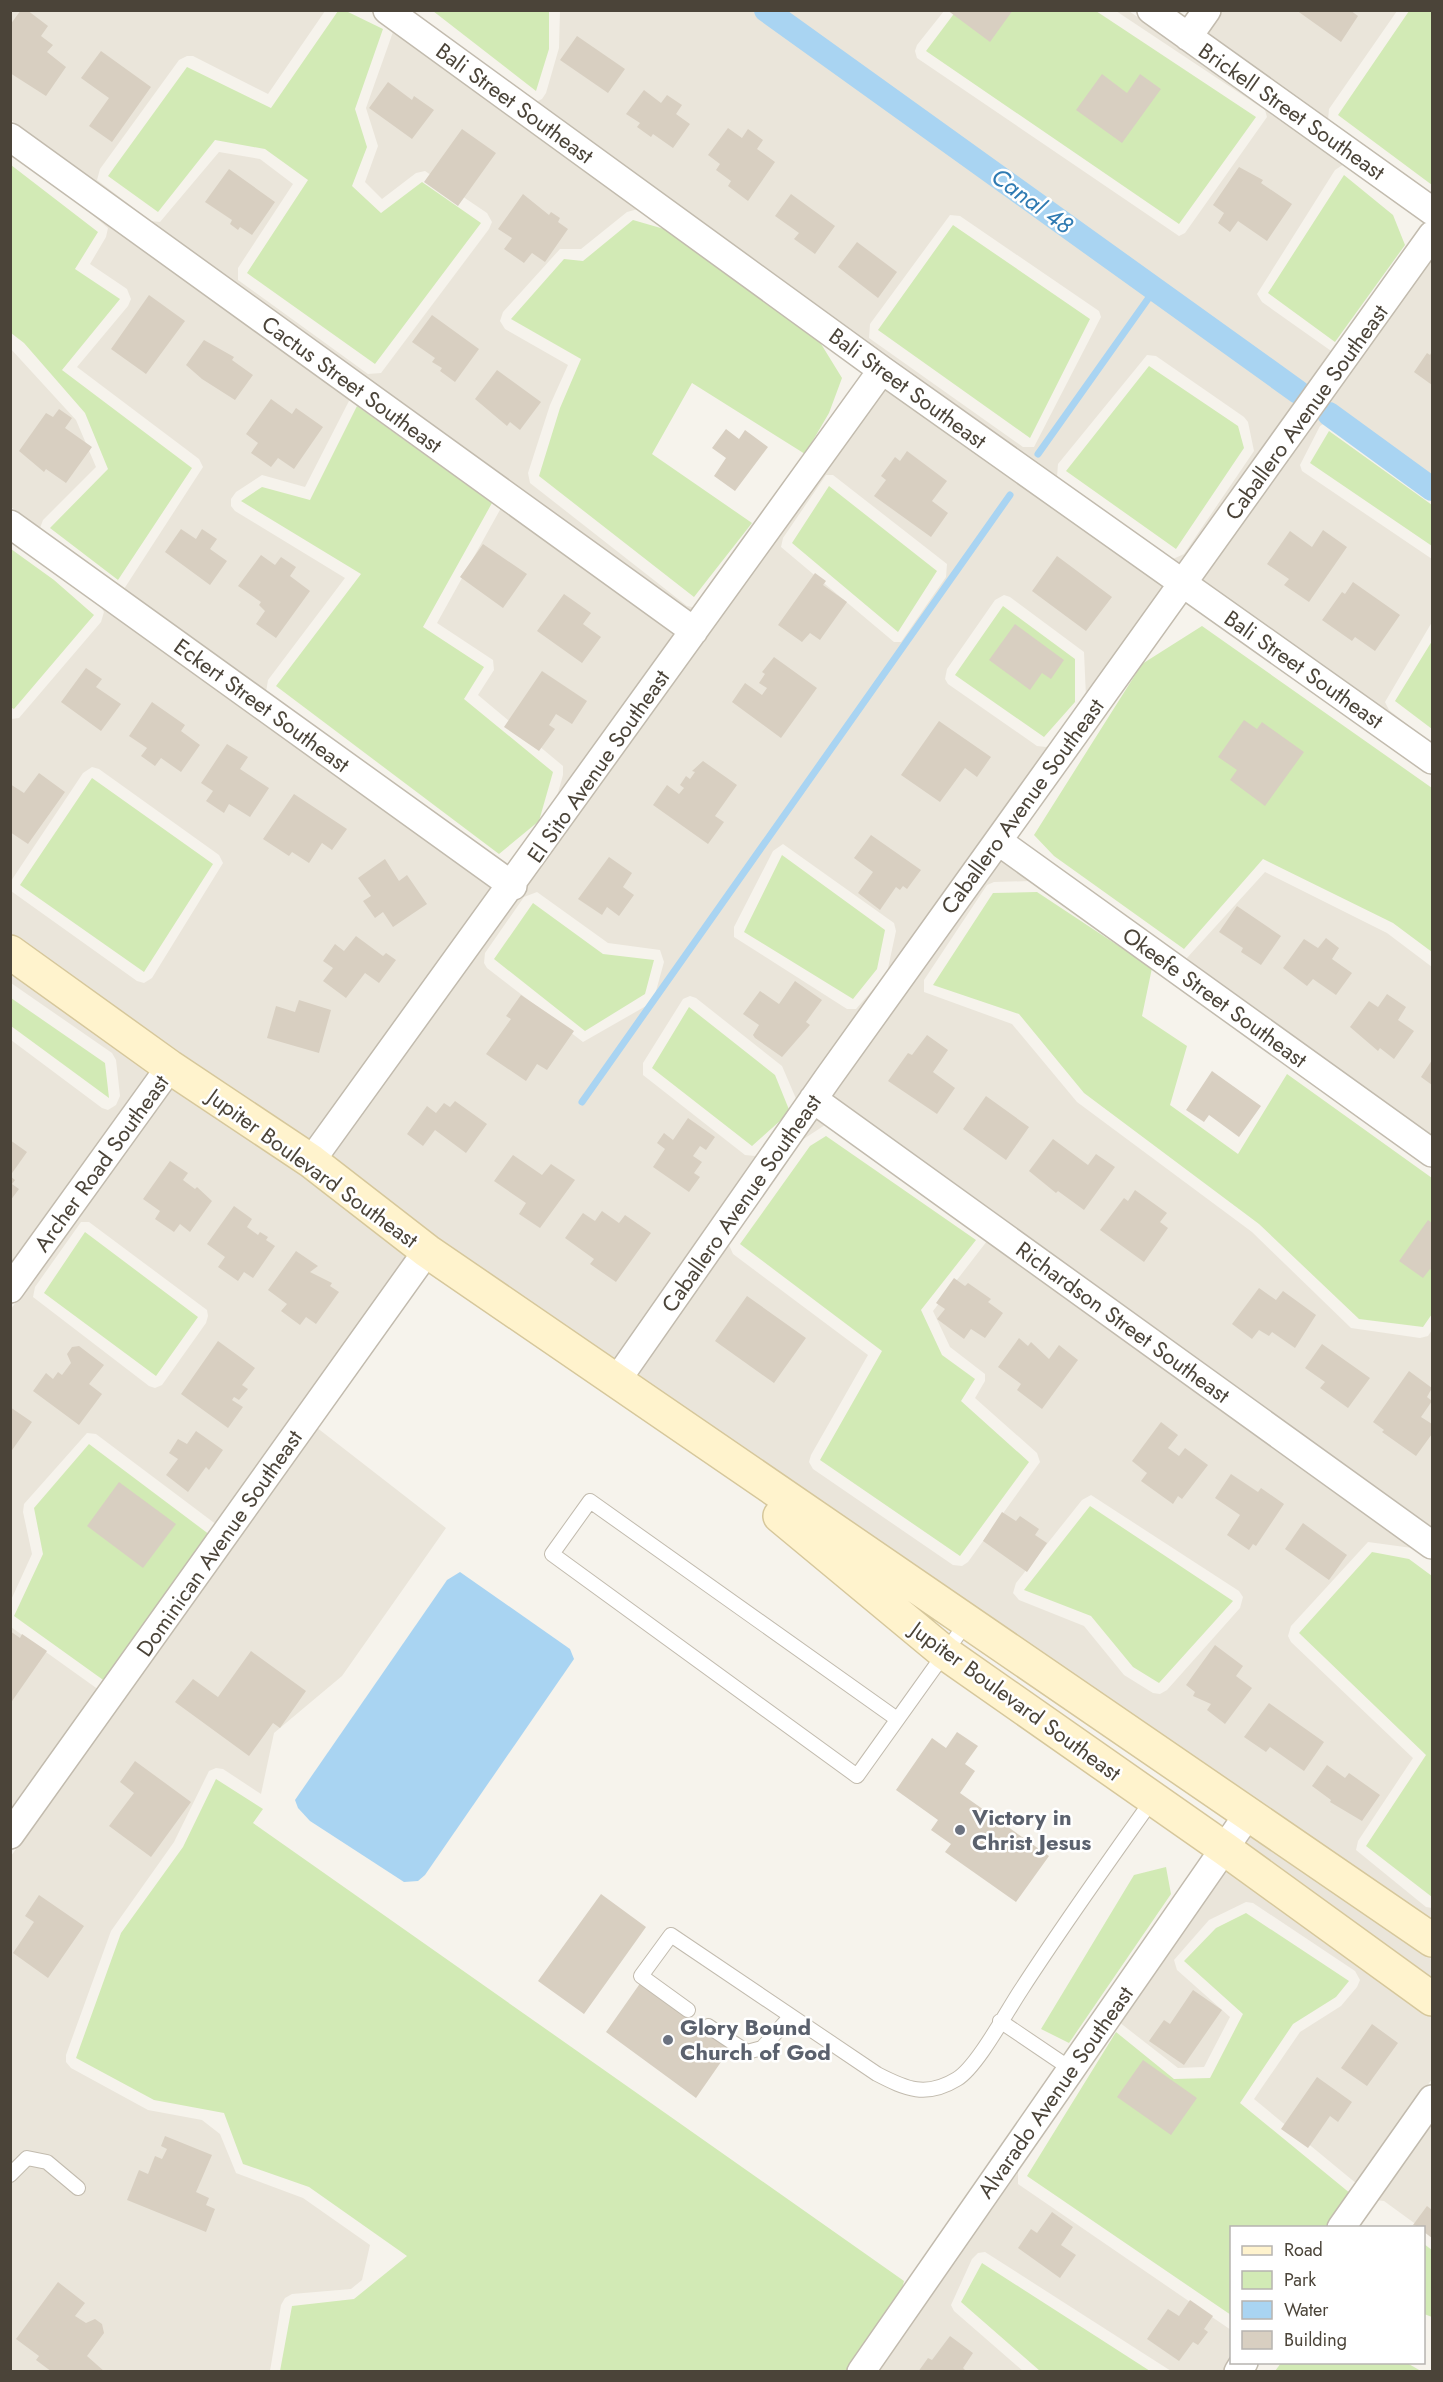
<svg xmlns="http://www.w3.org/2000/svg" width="1443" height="2382" viewBox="0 0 1443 2382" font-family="Jost,sans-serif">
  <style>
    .residential { fill: #eae5da; fill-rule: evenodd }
    .green { fill: #d2eab5 }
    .water { fill: #a9d4f2 }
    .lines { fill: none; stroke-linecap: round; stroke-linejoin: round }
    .stream { stroke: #a9d4f2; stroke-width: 7 }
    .canal { stroke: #a9d4f2; stroke-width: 24 }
    .building { fill: #d8cfc1 }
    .lane-casing { stroke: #c2bbae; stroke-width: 16 }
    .street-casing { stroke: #c2bbae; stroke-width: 30 }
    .secondary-casing { stroke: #d6c79b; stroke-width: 36 }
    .lane { stroke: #fff; stroke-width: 14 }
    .street { stroke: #fff; stroke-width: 27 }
    .secondary { stroke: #fff3cd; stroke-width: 33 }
    .worship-dot { fill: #6b7280; stroke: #fff; stroke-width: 2 }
    .labels { text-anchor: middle; stroke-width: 5; stroke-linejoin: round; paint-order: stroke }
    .street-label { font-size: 22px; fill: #4b4439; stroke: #fff }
    .worship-label { font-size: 22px; font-weight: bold; fill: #5b616d; stroke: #fff; text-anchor: start }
    .water-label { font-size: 24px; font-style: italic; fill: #2e7ab2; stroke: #fff }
  </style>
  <rect width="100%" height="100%" fill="#f6f3ec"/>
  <!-- residential -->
  <path class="residential" d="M11,11H325L268,94L193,56H187L179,60L100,169L97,180L151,221L160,222L219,152L260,159L293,184L238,268V280L368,374L381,373L489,229L492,222L487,213L425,171L416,173L382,199L365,182L378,146L366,108L393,32L638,209L627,212L581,249H560L503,312L500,321L505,329L568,365L550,405L528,473L530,483L687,606L696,608L692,613L11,120Z
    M560,11H944L917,45L915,51L917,58L1179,236L1185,233L1267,117L1265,110L1116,11H1129L1344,164L1335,170L1257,294L1262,302L1334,353L1181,565L1173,559L1184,554L1254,451L1248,422L1244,417L1156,356L1147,355L1058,464L1057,477L536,102L542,99L546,93L559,48ZM950,215L960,216L1099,311L1101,317L1034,447H1023L869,338L870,324Z
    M1222,11H1397L1329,109L1328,120L1206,33Z
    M82,206L350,399L305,487L262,475L236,492L231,499V506L235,511L345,578L268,680L266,692L124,589L203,467L199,459L77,367L128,306L131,299L127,289L90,264L106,237L108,228Z
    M1432,256V491L1336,421L1329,420L1320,426L1300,465L1302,471L1432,559V622L1385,702L1389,710L1432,744L1200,579Z
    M10,348L76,420L96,467L43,520L40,528L11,507Z
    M885,388L1165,586L1086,697L1084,652L1010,597L1004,595L995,600L947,669L945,679L948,684L1037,746L1046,747L1051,744L797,1101L782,1066L696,998L690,996L683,999L643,1063V1075L745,1155L755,1156L763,1150L615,1362L434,1240L329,1158ZM826,475H833L947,564L946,577L901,642H894L781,547L783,538ZM783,844L894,923L896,931L887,973L856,1009H847L734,937V927L773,851ZM537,892L608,943L660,950L664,962L653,1002L583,1042L487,968L484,963L485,953L524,897Z
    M501,508L676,635L554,807L563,775V766L478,695L494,670L493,660L437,623Z
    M98,603L495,890L310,1144L178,1056L11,936V891L137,981L144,983L152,978L223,863L219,855L99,769L92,767L83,773L11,881V719L19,718L101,622L104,612Z
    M999,859L1031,881L994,882L987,885L924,980V992L1012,1024L1077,1102L1252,1232L1351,1328L1420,1338L1428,1336L1432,1330V1529L831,1095Z
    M1265,872L1387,933L1432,967V1136L1186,959Z
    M11,969L153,1071L11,1269V1040L102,1108L108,1110L116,1105L120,1096L116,1060L112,1053L11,983Z
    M173,1085L255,1138L409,1254L217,1525L96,1434L87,1433L24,1504L23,1512L32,1554L11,1600V1309ZM81,1222H89L207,1310L208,1316L206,1323L162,1385L155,1388L149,1386L33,1297L35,1287Z
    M815,1117L825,1125L802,1140L729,1245L733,1254L868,1355L811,1455L809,1462L813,1469L953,1565L962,1566L968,1562L1040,1462L1037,1453L975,1398L985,1381V1374L950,1347L933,1311L987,1241L1430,1560L1412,1548L1368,1542L1291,1626L1288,1636L1291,1642L1413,1758L1358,1841L1356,1850L1426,1907L1432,1908V1924L634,1376ZM1091,1495L1239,1591L1243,1597L1240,1608L1167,1690L1160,1694L1153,1693L1124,1675L1084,1626L1019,1600L1013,1593L1016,1583L1082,1500Z
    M316,1427L446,1528L342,1676L274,1733L261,1794L223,1769L216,1768L209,1771L174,1842L111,1931L66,2055V2062L71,2068L148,2110L202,2120L220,2134L236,2173L303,2198L370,2245L362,2280L351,2289L292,2294L285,2298L281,2305L270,2371L11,2372V1856Z
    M11,1627L99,1690L11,1814Z
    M1251,1831L1432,1957V1983L1242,1845Z
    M1227,1867L1432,2016V2079L1357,2184L1254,2099L1300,2032L1341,2006L1357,1987L1360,1980L1355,1971L1253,1903L1246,1902L1209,1920L1174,1960L1177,1970L1230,2017L1204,2067L1178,2068L1119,2022Z
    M1432,2120V2236L1384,2201L1375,2200Z
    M1045,2128L1018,2171V2184L1231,2330V2360L1223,2371H1171L985,2252L978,2253L972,2259L951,2305L954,2311L1023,2371L875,2372Z"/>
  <!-- green -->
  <path class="green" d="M338,11H346L383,29L355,109L367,147L352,186L381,213L422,182L481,223L375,364L247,273L308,180L265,149L215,140L158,212L108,176L187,67L271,108Z
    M433,11H549V49L536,91Z
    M956,11H1096L1256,117L1179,224L926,51Z
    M1409,11H1432V185L1338,115Z
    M11,165L98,232L75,269L120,299L62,370L192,468L118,580L50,528L108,469L85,413L24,343L11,333Z
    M1344,175L1393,215L1405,245L1335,342L1268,293Z
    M633,220L671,231L818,339L842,378L829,413L805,454L692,383L652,454L752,523L694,597L539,476L560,408L581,359L511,319L564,259L583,261Z
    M953,225L1090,319L1030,438L878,330Z
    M1149,366L1238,426L1244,448L1176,549L1066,471Z
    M357,406L492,503L423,627L484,667L464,699L553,772L539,821L499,854L276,686L361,574L241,501L262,487L310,500Z
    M1329,431L1432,505V546L1310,463Z
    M829,486L937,571L898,632L792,543Z
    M11,549L54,580L94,615L14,709L10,707Z
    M1003,606L1075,659V702L1044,737L955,675Z
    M1202,626L1432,788V952L1393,923L1263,859L1184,949L1054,856L1034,835L1142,664Z
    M1432,641V729L1395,701Z
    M92,778L213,864L144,972L20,885Z
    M782,855L885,930L877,969L853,999L744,932Z
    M1037,892L1152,968L1142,1016L1187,1046L1170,1105L1238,1154L1287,1074L1432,1178V1314L1423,1327L1359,1319L1259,1224L1084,1093L1019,1014L933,985L993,893Z
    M533,903L603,954L654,960L645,994L585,1031L494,959Z
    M11,998L105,1063L109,1098L11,1026Z
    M689,1007L775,1075L790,1112L752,1146L652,1068Z
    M826,1136L976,1240L921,1310L942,1355L975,1379L961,1401L1029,1462L960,1556L820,1460L882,1351L740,1244L810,1146Z
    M85,1232L198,1317L156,1376L44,1293Z
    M89,1444L214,1538L106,1682L14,1616L43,1554L34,1508Z
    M1090,1506L1233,1601L1159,1683L1133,1667L1091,1616L1024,1590Z
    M1372,1552L1409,1559L1432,1576V1897L1366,1846L1426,1755L1299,1633Z
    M216,1779L263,1809L253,1823L904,2281L899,2301L848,2371H280L292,2306L354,2299L407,2256L309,2187L243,2164L224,2113L154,2100L76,2058L121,1933L183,1847Z
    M1166,1867L1171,1894L1069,2043L1041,2029L1134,1875Z
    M1246,1913L1349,1981L1336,1997L1293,2024L1240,2103L1351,2194L1328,2227L1232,2228L1231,2315L1027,2176L1116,2032L1174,2079L1210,2078L1243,2014L1184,1961L1216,1928Z
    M1424,2244L1432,2250V2317L1424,2314Z
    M982,2263L1150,2371H1040L961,2302Z
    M1281,2363H1407L1421,2371H1275Z"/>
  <!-- water -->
  <path class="water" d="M460,1572L570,1649L574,1659L425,1875L418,1881L404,1882L310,1821L298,1808L295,1800L447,1580Z"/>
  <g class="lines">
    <!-- stream -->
    <path class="stream" d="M1038,454L1155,289
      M582,1102L1010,495"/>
    <!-- canal -->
    <path class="canal" d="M766,10L1298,392
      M1329,414L1432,489"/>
  </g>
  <!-- building -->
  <path class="building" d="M21,10H27L48,26L41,36L53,45L47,52L66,67L46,96L10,73V25Z
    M947,10H1013L990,42Z
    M1296,10H1350L1358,16L1341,42Z
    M577,36L625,69L608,93L560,60Z
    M101,51L151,87L112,142L89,126L109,98L81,78Z
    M1102,74L1127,93L1140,74L1161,89L1122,143L1076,110Z
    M388,82L412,100L414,96L434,110L412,139L369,108Z
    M644,90L661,103L667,95L682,105L676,114L690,124L673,148L653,134L651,137L637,127L640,123L626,114Z
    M728,128L742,138L748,129L763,140L757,149L775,162L748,201L728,186L731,181L716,170L720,164L708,155Z
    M462,129L496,153L458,206L424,182Z
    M1239,167L1263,180L1261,183L1292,204L1267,241L1238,221L1230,232L1218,223L1224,213L1213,205Z
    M229,169L275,202L252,235L240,227L238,230L230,224L232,220L205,202Z
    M523,194L549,215L551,212L560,218L558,222L568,229L545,262L532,253L524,263L504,249L512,238L498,229Z
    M791,194L835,226L815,254L794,239L799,233L775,216Z
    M857,242L897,272L878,298L838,267Z
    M149,295L185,321L146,374L111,349Z
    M432,315L479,349L455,382L440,371L442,368L432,362L435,358L412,342Z
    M204,340L234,357L232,360L253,375L235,400L202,379L186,365Z
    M1432,351V385L1414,372L1427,353L1430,355Z
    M497,370L541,402L520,430L510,422L507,426L475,399Z
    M271,399L292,414L296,408L323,427L294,469L278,458L271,467L251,453L258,443L246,434Z
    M59,409L72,418L65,428L92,447L66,483L46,469L44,472L19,451L46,413L53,417Z
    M726,429L739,439L745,430L768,447L735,491L714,476L726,458L712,448Z
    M907,451L947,481L932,501L948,513L931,537L874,496L886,480L881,476L895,457L900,461Z
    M181,529L196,539L202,529L217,539L210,549L227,561L210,585L165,552Z
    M1323,530L1347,547L1309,602L1284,585L1289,579L1267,564L1290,531L1312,547Z
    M483,544L527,574L503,608L460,577Z
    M261,555L275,565L281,557L296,567L290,576L310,591L276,638L256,624L265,611L259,605L261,602L238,586Z
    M1057,556L1112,597L1086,631L1032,591Z
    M815,573L826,581L823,585L847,602L820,640L810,633L802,642L778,625Z
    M1353,582L1400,615L1375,651L1355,637L1352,641L1322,620L1342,592L1345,594Z
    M564,594L591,613L583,624L601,637L582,663L537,631Z
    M1015,624L1064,660L1051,679L1042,673L1030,690L989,660Z
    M774,657L817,688L781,738L732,702L745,683L762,695L767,688L759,683L765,674L762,672Z
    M86,668L102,679L96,687L121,704L101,731L61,702Z
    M542,671L587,701L572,724L556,714L549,725L555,729L539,751L504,727Z
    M152,702L185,725L181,731L200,745L181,772L161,758L155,766L141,756L147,748L129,736Z
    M1244,720L1257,729L1262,722L1304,752L1265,806L1230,780L1237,770L1218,757Z
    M939,721L991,757L977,777L965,768L940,802L901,775Z
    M227,744L248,757L240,769L269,788L250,817L229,804L224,813L206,801L213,791L201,783Z
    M703,761L737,785L715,816L724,822L708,844L653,805L667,785L679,794L684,788L680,785L686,776L690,779L695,772L692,771Z
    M39,773L65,792L28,844L10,832V784L24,793Z
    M294,794L347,829L332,850L322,843L309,863L292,852L289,856L263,839Z
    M871,835L921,870L907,889L903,886L900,890L896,887L880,910L858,893L873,872L854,858Z
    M609,857L632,873L623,887L634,895L619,916L607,907L602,915L578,899Z
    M385,859L399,881L407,875L427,904L393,927L383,912L375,918L363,901L371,896L358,878Z
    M1237,906L1281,936L1261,965L1241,952L1243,948L1219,932Z
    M356,936L383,956L386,953L396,960L379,983L365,973L346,998L323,981L333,968L323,961L335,944L344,951Z
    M1326,938L1339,948L1332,959L1352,973L1336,995L1313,979L1307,986L1283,968L1304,939L1318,948Z
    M795,981L822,1000L806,1022L810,1025L782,1057L755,1038L753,1035L759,1025L743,1014L760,991L779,1004Z
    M1387,994L1406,1007L1398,1020L1414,1031L1394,1059L1380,1048L1378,1051L1350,1027L1369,1001L1378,1007Z
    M521,995L574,1031L547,1070L537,1064L526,1081L486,1054L511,1019L506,1016Z
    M299,1000L331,1010L319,1053L267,1038L276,1006L295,1012Z
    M927,1035L948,1050L933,1072L955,1088L937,1114L888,1081L908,1053L912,1055Z
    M1432,1060V1085L1421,1077Z
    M1212,1071L1261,1106L1239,1137L1209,1115L1204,1122L1186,1110Z
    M986,1096L1029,1127L1006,1160L963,1129Z
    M455,1101L487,1124L466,1153L435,1130L423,1146L407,1134L427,1106L436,1113L444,1103L450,1107Z
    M688,1118L715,1137L706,1150L700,1146L693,1156L702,1162L694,1173L700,1177L689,1192L653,1167L665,1149L657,1143L664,1133L673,1140Z
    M1053,1139L1088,1165L1096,1154L1115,1167L1084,1210L1058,1191L1056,1193L1029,1171Z
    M10,1140L27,1152L10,1176Z
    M513,1155L542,1175L551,1164L575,1180L540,1228L519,1214L526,1203L494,1181Z
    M170,1161L188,1173L183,1180L195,1189L197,1187L212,1201L190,1232L180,1224L174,1232L155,1219L160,1211L143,1199Z
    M10,1176L15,1180L12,1184L19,1189L10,1201Z
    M1135,1190L1167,1213L1160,1222L1168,1228L1144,1262L1100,1230L1124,1198L1128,1201Z
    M234,1206L252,1219L247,1227L258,1235L260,1232L268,1237L266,1240L275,1246L253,1278L244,1272L238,1281L218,1267L225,1257L207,1244Z
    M602,1211L619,1223L625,1215L651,1233L616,1282L590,1264L594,1259L565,1238L583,1213L595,1221Z
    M1428,1220L1432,1223V1271L1430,1269L1423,1278L1399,1261Z
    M296,1251L318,1266L310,1272L332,1283L330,1286L339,1292L316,1324L306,1317L300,1325L281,1311L287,1304L268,1290Z
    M954,1278L965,1286L968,1283L991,1299L988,1302L1003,1313L985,1338L971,1329L964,1339L937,1319L945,1309L936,1303Z
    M1259,1288L1276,1300L1283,1291L1316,1315L1295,1348L1272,1332L1269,1336L1259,1330L1252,1339L1232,1324Z
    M747,1296L806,1338L774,1383L715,1341Z
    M1019,1338L1028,1346L1031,1342L1049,1359L1059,1345L1078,1360L1042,1409L1017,1390L1021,1384L998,1367Z
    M218,1341L255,1368L242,1385L248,1389L239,1400L234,1397L232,1400L243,1407L228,1428L181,1394Z
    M1322,1344L1370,1378L1348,1408L1320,1388L1325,1382L1305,1368Z
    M79,1346L104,1365L89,1384L102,1394L79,1425L33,1391L46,1373L53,1379L58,1372L62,1375L71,1363L67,1354L72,1347Z
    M1409,1371L1432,1388L1427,1397L1432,1401L1421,1417L1432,1424V1434L1416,1456L1382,1432L1384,1430L1373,1422Z
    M10,1407L32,1422L10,1453Z
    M1161,1422L1178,1435L1168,1448L1179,1456L1185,1448L1208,1465L1182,1499L1178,1496L1173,1504L1141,1481L1147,1473L1132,1461Z
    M196,1431L223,1450L209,1470L206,1467L188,1492L166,1475L178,1459L169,1453L178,1439L187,1444Z
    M1231,1474L1258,1492L1261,1488L1284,1504L1256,1546L1253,1544L1249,1550L1227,1535L1240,1515L1215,1498Z
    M119,1482L176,1524L143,1568L87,1526Z
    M1002,1512L1016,1521L1020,1516L1039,1529L1035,1535L1047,1543L1027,1572L983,1541Z
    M1303,1523L1347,1555L1329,1580L1285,1549Z
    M10,1631L20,1638L22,1634L47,1651L10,1704Z
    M1215,1645L1243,1666L1236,1676L1252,1688L1225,1724L1207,1710L1211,1704L1193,1696L1195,1692L1186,1685Z
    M251,1651L306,1691L280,1728L273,1723L249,1756L175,1702L193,1679L218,1697Z
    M1269,1703L1324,1742L1304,1771L1270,1747L1266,1752L1244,1737Z
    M957,1732L978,1746L965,1764L975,1771L960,1793L1049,1856L1016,1902L945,1852L951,1844L931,1830L938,1820L896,1790L932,1738L946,1748Z
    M135,1761L191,1802L151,1857L109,1826L134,1793L120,1782Z
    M1327,1765L1345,1778L1349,1773L1380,1795L1362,1821L1330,1802L1331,1800L1312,1786Z
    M601,1894L646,1927L584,2014L538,1981Z
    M39,1895L84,1926L48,1978L13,1953L34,1922L25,1916Z
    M641,1982L730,2049L696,2098L606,2032Z
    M1193,1990L1222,2010L1184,2065L1149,2041L1164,2020L1170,2024Z
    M1372,2024L1398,2043L1367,2086L1341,2068Z
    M1143,2060L1197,2098L1171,2135L1117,2097Z
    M1317,2077L1352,2102L1338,2122L1330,2116L1308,2148L1281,2129Z
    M165,2136L212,2155L196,2192L209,2198L206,2205L215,2209L206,2232L127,2200L139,2170L148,2174L155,2156L162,2159L167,2149L161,2146Z
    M1427,2206L1432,2210V2238L1424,2232V2228L1413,2225Z
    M1052,2212L1073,2227L1061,2245L1076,2255L1060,2278L1018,2248L1031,2229L1037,2233Z
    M58,2282L85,2303L75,2316L86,2323L95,2319L102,2324L104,2333L87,2356L105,2372H52L36,2360L39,2356L16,2339Z
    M1190,2300L1213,2316L1204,2329L1208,2332L1198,2345L1193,2342L1179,2361L1147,2339L1168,2309L1179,2316Z
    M950,2336L973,2353L963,2368L967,2372H918L928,2358L932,2360Z"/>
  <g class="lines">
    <defs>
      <path id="lane" d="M897,1719L590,1501L552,1554L857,1776L967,1622
        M688,2010L641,1976L671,1935L877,2074C906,2089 926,2098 957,2079C977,2067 1007,2011 1021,1990C1063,1925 1108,1862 1153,1799
        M1000,2021L1071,2069
        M708,2026L747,2052L762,2048L791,2016
        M10,2175L27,2158L47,2162L78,2188"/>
      <path id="street" d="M387,10L882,370L1432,760
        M1151,10L1432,211
        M1188,37L1207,10
        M10,137L694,631
        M10,524L513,886
        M998,841L1432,1153
        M813,1099L1432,1545
        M311,1161L882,370
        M10,1289L170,1067
        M617,1380L828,1078L1432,235
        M10,1835L427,1251
        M1341,2228L1432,2099
        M861,2372L1249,1813
        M1238,2372L1244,2362"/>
      <path id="secondary" d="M10,952L170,1067L311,1161L427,1251L1432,1940
        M780,1516L945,1653L1225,1849L1432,1999"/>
    </defs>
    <!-- lane casing -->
    <use href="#lane" class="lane-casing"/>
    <!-- street casing -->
    <use href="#street" class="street-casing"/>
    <!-- secondary casing -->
    <use href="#secondary" class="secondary-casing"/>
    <!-- lane -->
    <use href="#lane" class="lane"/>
    <!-- street -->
    <use href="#street" class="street"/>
    <!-- secondary -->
    <use href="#secondary" class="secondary"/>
  </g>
  <!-- markers -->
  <g class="worship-dot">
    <circle cx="960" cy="1830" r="6"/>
    <circle cx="668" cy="2040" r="6"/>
  </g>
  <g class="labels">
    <!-- street labels -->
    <g class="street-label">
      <text transform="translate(515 103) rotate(36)" y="8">Bali Street Southeast</text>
      <text transform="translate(1292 111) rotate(35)" y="8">Brickell Street Southeast</text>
      <text transform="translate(352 384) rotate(36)" y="8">Cactus Street Southeast</text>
      <text transform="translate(908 388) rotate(36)" y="8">Bali Street Southeast</text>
      <text transform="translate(1306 412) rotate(-54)" y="8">Caballero Avenue Southeast</text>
      <text transform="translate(1304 669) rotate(35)" y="8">Bali Street Southeast</text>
      <text transform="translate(262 705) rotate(36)" y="8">Eckert Street Southeast</text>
      <text transform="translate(598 766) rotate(-55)" y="8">El Sito Avenue Southeast</text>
      <text transform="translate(1022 806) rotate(-54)" y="8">Caballero Avenue Southeast</text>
      <text transform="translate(1215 997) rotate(36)" y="8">Okeefe Street Southeast</text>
      <text transform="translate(101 1163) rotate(-54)" y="8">Archer Road Southeast</text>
      <text transform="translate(313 1168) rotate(36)" y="8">Jupiter Boulevard Southeast</text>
      <text transform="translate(741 1203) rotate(-55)" y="8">Caballero Avenue Southeast</text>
      <text transform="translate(1123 1322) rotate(36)" y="8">Richardson Street Southeast</text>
      <text transform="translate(219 1543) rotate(-55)" y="8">Dominican Avenue Southeast</text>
      <text transform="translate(1016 1701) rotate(36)" y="8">Jupiter Boulevard Southeast</text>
      <text transform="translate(1055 2092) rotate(-55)" y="8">Alvarado Avenue Southeast</text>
    </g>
    <!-- worship labels -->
    <g class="worship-label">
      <text x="972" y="1825">Victory in<tspan x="972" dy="25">Christ Jesus</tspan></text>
      <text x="680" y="2035">Glory Bound<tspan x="680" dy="25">Church of God</tspan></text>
    </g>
    <!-- water labels -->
    <g class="water-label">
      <text transform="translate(1032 201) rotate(36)" y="8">Canal 48</text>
    </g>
  </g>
  <!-- border -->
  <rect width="1443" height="2382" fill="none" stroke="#4b4439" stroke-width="24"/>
  <!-- legend -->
  <rect x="1230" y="2226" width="195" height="138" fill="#ffffff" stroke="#b7b4b0" stroke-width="1.5"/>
  <rect x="1242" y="2246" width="30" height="9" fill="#fff3cd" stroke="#b7b4b0" stroke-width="1.5"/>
  <text x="1284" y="2256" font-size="18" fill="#4b4439">Road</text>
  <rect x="1242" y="2271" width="30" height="18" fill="#d2eab5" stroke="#b7b4b0" stroke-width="1.5"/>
  <text x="1284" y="2286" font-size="18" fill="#4b4439">Park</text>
  <rect x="1242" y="2301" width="30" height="18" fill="#a9d4f2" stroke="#b7b4b0" stroke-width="1.5"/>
  <text x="1284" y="2316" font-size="18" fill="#4b4439">Water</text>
  <rect x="1242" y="2331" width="30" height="18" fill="#d8cfc1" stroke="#b7b4b0" stroke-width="1.5"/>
  <text x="1284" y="2346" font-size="18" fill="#4b4439">Building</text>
</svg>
